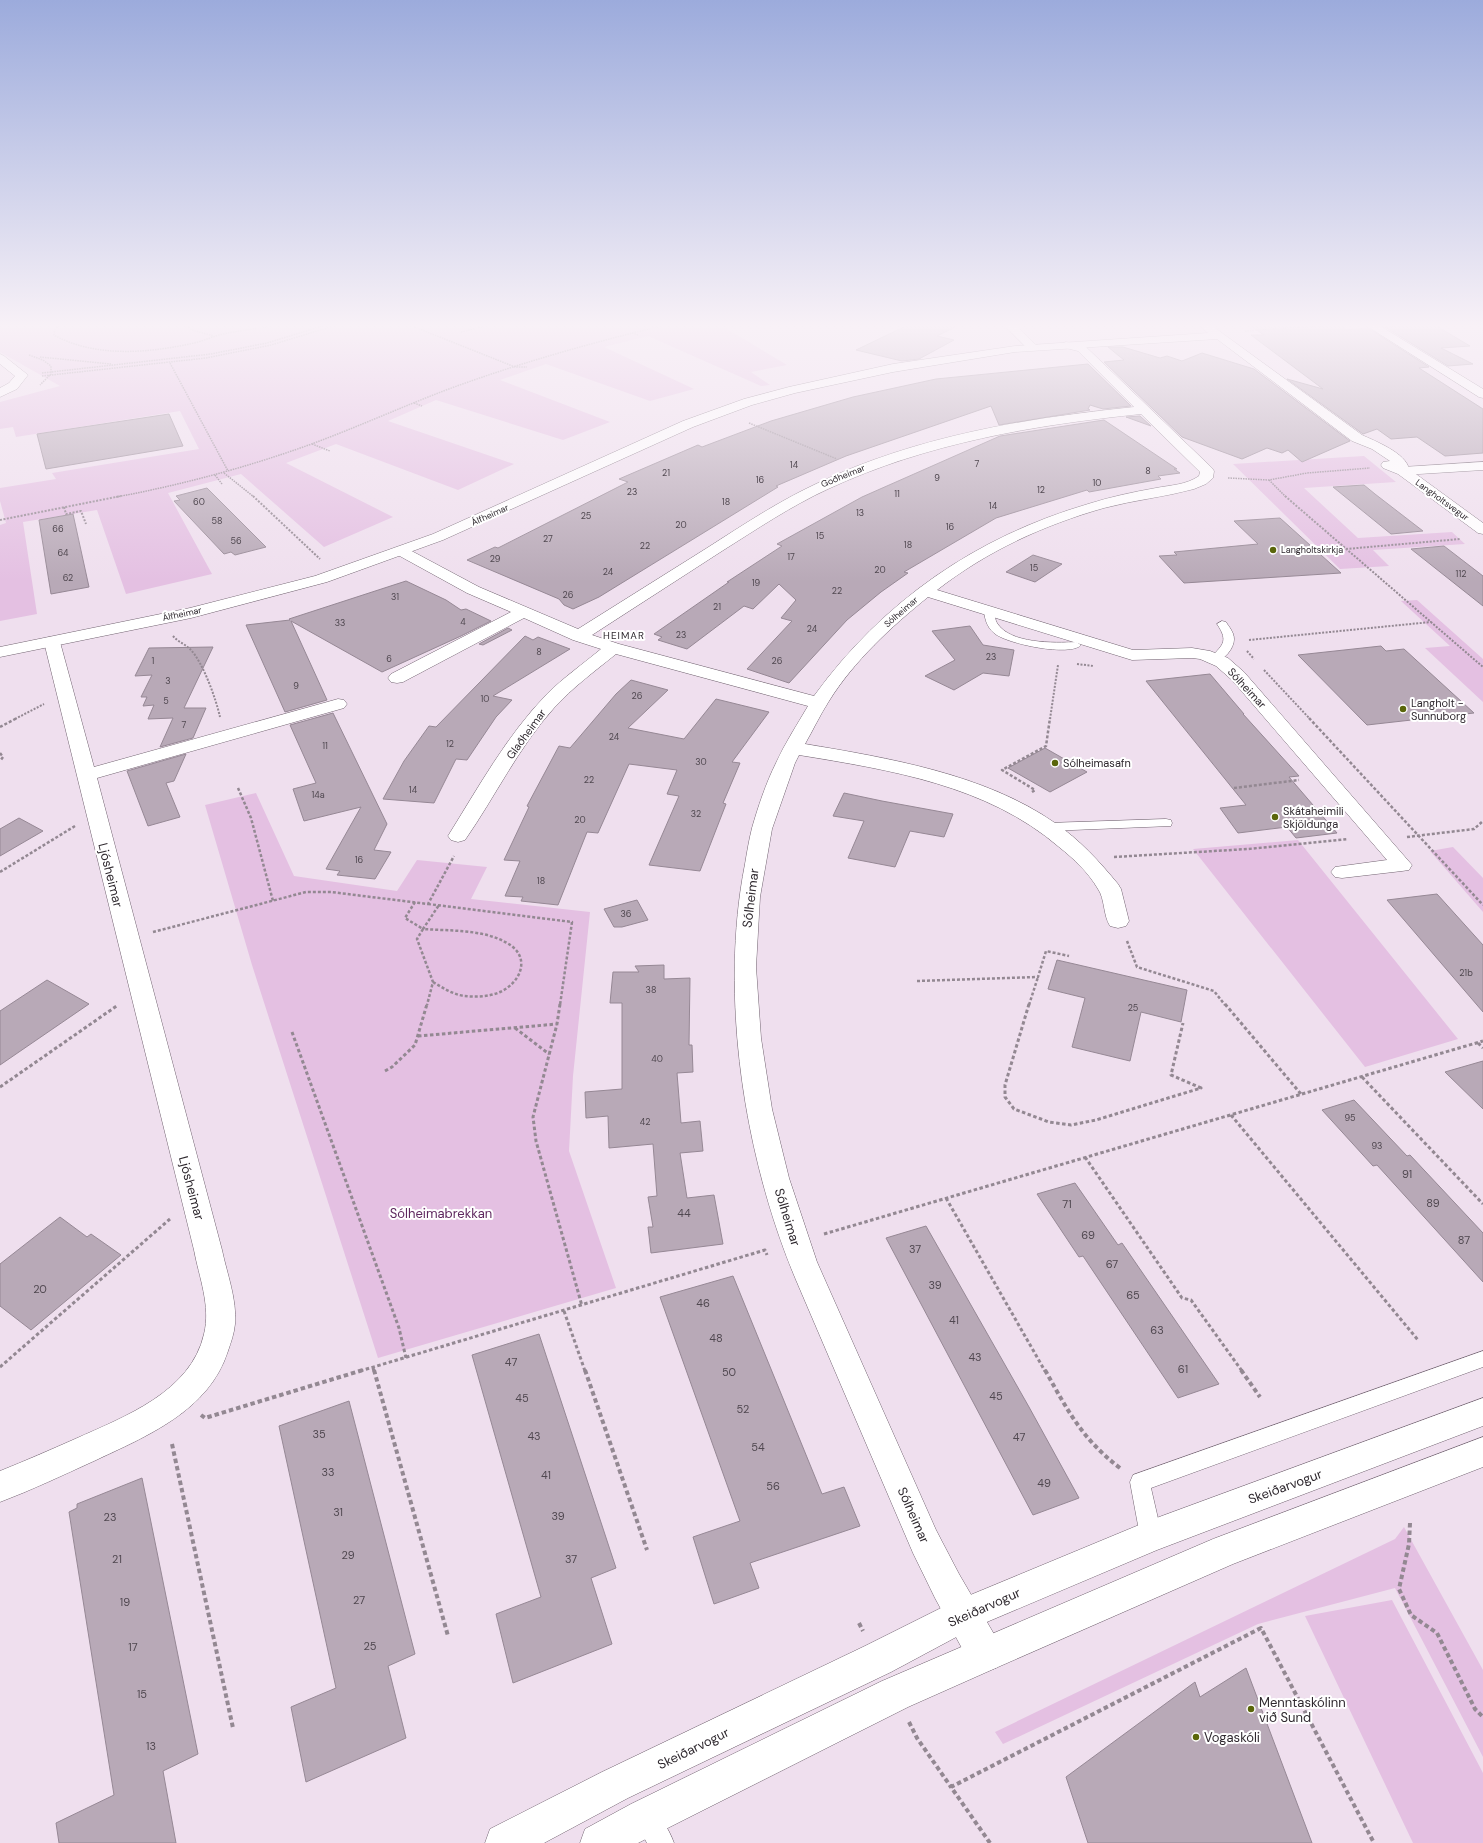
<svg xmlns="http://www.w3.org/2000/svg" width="1483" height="1843" viewBox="0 0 1483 1843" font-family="'DM Sans',sans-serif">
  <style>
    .green { fill: #e4c0e2 }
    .building { fill: #b8a9b7; stroke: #968895 }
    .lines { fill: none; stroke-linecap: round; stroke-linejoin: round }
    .service-casing { stroke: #726471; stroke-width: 1 }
    .minor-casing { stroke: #726471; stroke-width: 1 }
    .tertiary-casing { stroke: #726471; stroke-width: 1 }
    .path-far4 { stroke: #938892; stroke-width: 1.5; stroke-dasharray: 1.5 1; stroke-linecap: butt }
    .path-far3 { stroke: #938892; stroke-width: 2; stroke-dasharray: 2 1.5; stroke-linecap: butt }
    .path-far2 { stroke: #938892; stroke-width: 2.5; stroke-dasharray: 3 2; stroke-linecap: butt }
    .path-far1 { stroke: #938892; stroke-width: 3; stroke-dasharray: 3.5 2.5; stroke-linecap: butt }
    .path { stroke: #938892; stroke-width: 4; stroke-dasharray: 4.5 3; stroke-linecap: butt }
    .service { fill: #fff; fill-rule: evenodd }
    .minor { fill: #fff; fill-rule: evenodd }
    .tertiary { fill: #fff; fill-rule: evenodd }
    .poi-dot { fill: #5a660a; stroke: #fff; stroke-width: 1.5 }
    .labels { text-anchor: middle; stroke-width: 4; stroke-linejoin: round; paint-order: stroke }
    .number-label { font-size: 9px; fill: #504850 }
    .far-street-label { font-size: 9px; fill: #2e282e; stroke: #fff }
    .far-poi-label { font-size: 9px; fill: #2e282e; stroke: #fff; text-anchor: start }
    .far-neighbourhood-label { font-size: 10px; letter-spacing: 1px; fill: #2e282e; stroke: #fff }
    .street-label { font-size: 11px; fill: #2e282e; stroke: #fff }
    .poi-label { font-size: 11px; fill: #2e282e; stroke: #fff; text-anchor: start }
    .near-number-label { font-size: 11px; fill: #504850 }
    .near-street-label { font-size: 13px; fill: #2e282e; stroke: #fff }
    .near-park-label { font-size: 13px; fill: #5f285f; stroke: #fff }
    .near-poi-label { font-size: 13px; fill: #2e282e; stroke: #fff; text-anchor: start }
  </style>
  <rect width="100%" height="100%" fill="#efdfee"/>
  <!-- green -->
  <path class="green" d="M0,324H719L787,365L751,372L770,385L761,386L648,336L604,347L694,389L650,401L546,364L500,380L610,422L563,440L436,400L388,421L514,464L458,490L336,444L286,463L393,517L324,547L241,474L168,493L212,574L126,594L97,510L23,522L37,614L0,621V525L6,523L0,501V488L56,479L52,473L199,449L180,411L16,437L13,427L0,429V402L60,386L0,352Z
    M1364,456L1396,482L1304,488L1358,538L1452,532L1465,544L1373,550L1389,566L1340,569L1233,464Z
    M1417,600L1483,659V702L1425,648L1450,646L1401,601Z
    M256,793L294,876L397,891L417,860L487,867L471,899L590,912L573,1076L569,1151L616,1288L378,1358L252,965L205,805Z
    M1298,840L1458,1039L1365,1067L1193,849Z
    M1453,847L1483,878V912L1430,851Z
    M1404,1527L1483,1670V1757L1395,1588L1258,1624L1003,1744L995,1732L1395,1539Z
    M1392,1600L1483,1773V1843H1413L1305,1616Z"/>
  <!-- building -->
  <path class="building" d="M910,324H961L937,336L954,340L919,359L902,361L856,350Z
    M1248,324H1344V330L1368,328L1429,367L1419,368L1483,409V453L1445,456L1417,437L1391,439L1377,429L1363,434L1287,379L1323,389L1251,335H1264Z
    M1433,324L1470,346L1441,348L1473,364L1448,366L1385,327Z
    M1108,347H1123L1160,358L1167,356L1182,361L1202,353L1254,369L1350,441L1302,462L1288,450L1282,453L1267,448L1242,459L1182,437L1104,362L1124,360Z
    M1088,364L1131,406L1103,409L1090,405L1088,409L1090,410L999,425L991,406L846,456L776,486L778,487L599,597L573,609L564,605L559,599L467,560L495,547L498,548L628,482L619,479L698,445L702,447L771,421L853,397L936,379Z
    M169,414L183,446L46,469L37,434Z
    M1140,416L1151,426L1126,417Z
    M1104,420L1177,469H1174L1180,473L1158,476L1161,479L1089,492L1087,490L996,518L904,572L908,573L881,592L847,620L789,683L747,669L792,621L781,618L796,600L779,584L753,609L744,606L687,649L658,640L662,637L654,634L729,582H727L782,546L777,544L862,497L1000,436Z
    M1364,485L1375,494L1423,531L1391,534L1333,487Z
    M207,488L266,547L235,555L231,552L224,554L174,501L180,500L176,496Z
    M73,514L89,587L51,594L39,520Z
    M1280,518L1341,573L1184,583L1159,556L1177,555L1174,552L1258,544L1234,521Z
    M1444,546L1483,576V606L1411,549Z
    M1033,555L1062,564L1035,582L1006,572Z
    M406,581L446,600L461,610L466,609L491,621L461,636L382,672L291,621L327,700L285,712L246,625L290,620L289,619Z
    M970,626L983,645L1014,650L1009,676L983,673L954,690L925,676L955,660L932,631Z
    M508,628L512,630L483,645L479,644Z
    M525,636L533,640L538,637L570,649L493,696L512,700L496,717L467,760L456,759L434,803L383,799L404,761L429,726L436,727Z
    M1381,646L1386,651L1404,649L1474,713L1367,725L1298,655Z
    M213,647L184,708H206L193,738L160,747L173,718L148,719L154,705L143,706L147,697H141L152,675L135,676L149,648Z
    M1210,674L1244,714H1243L1299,776L1289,777L1337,833L1296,838L1287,827L1238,833L1220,808L1246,805L1146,681Z
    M631,680L668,690L628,728L684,739L716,699L769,712L732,762L740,763L723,803L726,804L700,871L649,865L679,796L667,794L677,770L629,764L598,833L587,832L558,905L521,901L523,897L505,896L520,861L504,860L529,807L527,806L559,746L570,748L616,694Z
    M333,713L387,824L374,850L391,852L375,879L337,875L340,871L326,869L361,807L304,821L293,789L316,783L290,725Z
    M1045,748L1087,772L1050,792L1008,768Z
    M186,754L174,781L166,783L180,817L148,826L127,771Z
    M844,793L882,801L953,814L944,837L910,831L895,867L848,858L864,821L833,816Z
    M19,818L43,831L0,856V829Z
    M1437,894L1483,945V1012L1387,900Z
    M637,900L648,920L622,927H614L604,909Z
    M1057,960L1187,990L1181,1022L1141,1012L1130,1061L1072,1047L1085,998L1048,989Z
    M664,965V979L690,978L689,1045H692L693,1072L677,1073L681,1123L700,1121L703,1151L680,1153L687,1198L714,1195L723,1244L651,1253L648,1227H653L648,1197L657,1196L653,1144L609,1148L608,1116L586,1118L585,1092L622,1089V1003H610L613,972H639L635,966Z
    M47,980L89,1004L0,1065V1011Z
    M1483,1061V1109L1445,1072Z
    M1354,1100L1407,1156L1410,1155L1483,1233V1282L1377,1165L1373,1166L1322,1110Z
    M1075,1183L1118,1245L1122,1243L1219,1384L1178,1398L1083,1256L1079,1257L1037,1194Z
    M60,1217L87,1237L91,1234L121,1255L31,1330L0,1306V1264Z
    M926,1226L1029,1407L1079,1498L1033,1515L886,1238Z
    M733,1276L822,1494L844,1487L860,1526L750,1563L759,1588L714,1604L693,1537L740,1521L660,1297Z
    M539,1334L616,1568L591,1578L612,1644L513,1683L496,1614L541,1597L472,1355Z
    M349,1401L415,1654L388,1666L406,1738L306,1782L291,1707L336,1688L279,1426Z
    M142,1478L198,1754L163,1771L176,1843H59L56,1823L114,1795L69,1512L77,1508V1504Z
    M1246,1668L1312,1843H1088L1066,1777L1195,1682L1200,1697Z"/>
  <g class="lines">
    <defs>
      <path id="service" d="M989,608L994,611C995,615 995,620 997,623C1010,644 1054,643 1076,642L1081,645C1071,657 1006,644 994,633C987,627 985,620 984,611Z
        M1222,621L1226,622C1229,627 1234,632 1234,639C1234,649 1224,660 1215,662L1210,659C1221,645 1230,643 1217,624Z
        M1166,819L1171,820L1172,823L1171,826L1048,831L1043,830L1042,827L1043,824L1048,823Z
        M1483,1351V1367L1151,1488L1162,1536L1158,1543L1151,1546L1144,1543L1140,1536L1130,1482L1133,1475Z
        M645,1806C659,1812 669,1829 674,1843H647L633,1818L636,1809Z"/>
      <path id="minor" d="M1003,324H1015L1038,347L1036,349H1028Z
        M1364,324H1377L1483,389V398L1479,397Z
        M1066,342L1086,347L1212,468L1214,471L1213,478L1206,484L1194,489C1165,497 1134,500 1104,508C1044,525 987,551 937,590L1133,650L1192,648L1210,651L1228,658L1244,672L1412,865L1409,870L1402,871L1342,878L1335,877L1331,872L1335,867L1387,860L1232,680L1216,666L1200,659L1192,658L1132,660L928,597C891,627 854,661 829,701C820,715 813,730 805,744C888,758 985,774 1055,823C1080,840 1099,861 1118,884L1121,889L1129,921L1126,926L1118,928L1110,926C1103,915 1105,899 1098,889C1088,872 1074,859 1059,847C987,785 890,770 799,755L795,763L772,829L760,897L756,967L761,1038L772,1109L789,1178L817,1262L936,1530L959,1574L998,1641L1003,1654L998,1667L985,1672L972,1667L935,1598L913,1553L796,1280C744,1157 719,995 745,864C747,852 749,840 752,828C758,807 766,783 776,763C785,743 797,725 808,706L616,654C595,671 572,688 554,708C518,748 495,797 465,840L458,842L451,840L448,836C478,788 507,735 547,694C563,678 583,664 601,649L573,640L524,618L403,682L397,683L391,682L388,678L391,674L511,612L467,593L396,554L393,551L396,548L401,546L406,548L479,587L578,629C621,602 664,575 707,548C743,525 779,501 818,483C917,436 1027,418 1134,407L1078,351L1062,347L1060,345ZM1141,414L1200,472L1199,476C1186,485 1171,485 1156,488C1133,492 1110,497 1088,504C976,537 883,601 814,696L619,644L592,635C635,607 679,579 722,551C757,529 791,506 828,489C927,443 1034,425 1141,414Z
        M0,354L4,356L28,375L17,389L0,397V388L9,383L15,376L0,364Z
        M1483,462V470L1403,475L1398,474L1396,471L1398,468L1403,467Z
        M52,637L58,638L60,642L94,767L338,699L344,700L347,704L344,708L97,778L222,1250C227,1274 237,1299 235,1324C234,1334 231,1342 228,1351C209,1411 147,1436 94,1461C63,1475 32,1490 0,1502V1471C25,1461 50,1450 75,1439C124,1417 191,1392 204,1334C211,1306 199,1277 194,1250L44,642L46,638Z"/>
      <path id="tertiary" d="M1204,324L1211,325L1362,435C1375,441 1406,453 1409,469L1483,523V534L1478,533L1398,474L1383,468L1381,465L1383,462L1390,461L1372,449L1352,441L1217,339L1015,352L893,372L795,393L752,405L693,427L443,540L327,582L191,618L0,657V647L190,608L315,576L433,534L683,421L744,399L789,387L893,364L1015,346L1208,333L1201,327Z
        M1483,1398V1426L1157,1550L975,1627L891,1672L628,1798L544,1843H485L490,1829L602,1772L865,1646L951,1603L1151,1520Z
        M1483,1437V1467L1233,1564L998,1667L908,1707L638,1843H580L585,1829L631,1804L882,1681L1213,1539Z"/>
    </defs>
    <!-- service casing -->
    <use href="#service" class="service-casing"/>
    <!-- minor casing -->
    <use href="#minor" class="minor-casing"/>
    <!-- tertiary casing -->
    <use href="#tertiary" class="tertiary-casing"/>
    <!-- path-far4 -->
    <path class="path-far4" d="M61,324L55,329L54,335C95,358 149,353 194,343C204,341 213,336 223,334C243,330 263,328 283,324
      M184,324L192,330L214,336
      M407,324L515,367H527
      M1245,331L1348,324
      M461,332L494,324
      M632,333L638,335
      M29,355L43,360L51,366V374L40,385
      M40,357L111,364
      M170,363L228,471
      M42,373L211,354L267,343L329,324
      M42,376L206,358L271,345L340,324
      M414,403L422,406
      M749,423L837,459
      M312,444L330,451
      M224,473L254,497
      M215,475L222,484
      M1228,478L1269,480L1307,473L1370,468
      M1269,480L1286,497
      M116,497C181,485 244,468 306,446C353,429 399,408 446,390C519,363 594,342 669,324"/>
    <!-- path-far3 -->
    <path class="path-far3" d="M253,496L320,559
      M1285,496L1483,667
      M64,507L66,514L81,511L86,524
      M0,520L121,496
      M1346,549L1460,539
      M173,636C178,642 185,644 190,649C203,662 216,699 220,717
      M1249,640L1431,622
      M1247,651L1254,659
      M1077,664L1094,666
      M1264,670L1310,719
      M15,719L44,704
      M1050,719L1058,665"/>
    <!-- path-far2 -->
    <path class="path-far2" d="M1309,718L1483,905
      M0,727L17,718
      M0,753L3,757L0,761
      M238,788L251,818L273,901
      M1234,788L1299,780
      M1032,792L1035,790L1002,770L1046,746L1050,718
      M1407,837L1474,829L1483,821
      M1114,857L1248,849L1348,839
      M0,872L75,826
      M415,902L405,918L423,929L417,939L433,982L427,1005
      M428,904L572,922L560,1005
      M153,932L306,892H331L428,904L454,856
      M1127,941L1137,967L1214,991L1225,1005
      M917,981L1038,977L1046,951L1069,956
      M433,982C443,988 452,994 464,996C475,997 489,997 500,992C522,982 531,956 507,943C483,929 450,931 423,929L439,905
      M1029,1005L1038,977"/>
    <!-- path-far1 -->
    <path class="path-far1" d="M560,1004L557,1024L533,1117L536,1141L582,1306
      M1029,1004L1005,1085V1097L1014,1109L1049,1122L1071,1125L1096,1120L1201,1088L1171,1075L1183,1023
      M1225,1004L1301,1094
      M515,1028L549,1054
      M292,1032L399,1328L406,1358
      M418,1036L557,1024
      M1478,1043L1483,1048
      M385,1071L392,1067L415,1045L427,1004
      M1362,1077L1483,1204
      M0,1087L118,1005
      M1231,1115L1418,1340
      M1085,1157L1182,1298L1191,1300L1242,1371
      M946,1198L1045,1371
      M824,1234L1483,1041
      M564,1311L585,1371
      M0,1367L170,1219
      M373,1368L374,1371
      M360,1371L765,1250L767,1255"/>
    <!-- path -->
    <path class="path" d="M374,1370L448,1636
      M585,1370L647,1550
      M1045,1370C1068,1411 1082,1439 1120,1468
      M1241,1370L1260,1397
      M201,1415L205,1418L363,1370
      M172,1444L233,1728
      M1410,1523L1409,1544L1399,1589L1411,1615L1437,1633L1475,1709L1483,1717
      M859,1623L863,1631
      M909,1722L917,1738L951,1787
      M990,1843L951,1787L1261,1628L1374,1843"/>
    <!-- service -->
    <use href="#service" class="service"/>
    <!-- minor -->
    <use href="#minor" class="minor"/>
    <!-- tertiary -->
    <use href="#tertiary" class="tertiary"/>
  </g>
  <!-- sky -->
  <linearGradient id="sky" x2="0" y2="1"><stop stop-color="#9cabdc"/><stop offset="0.56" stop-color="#f8f1f7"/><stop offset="1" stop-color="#f8f1f7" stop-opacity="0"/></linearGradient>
  <rect width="1483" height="582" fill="url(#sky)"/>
  <!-- markers -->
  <g class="poi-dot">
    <circle cx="1273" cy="550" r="4"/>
    <circle cx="1403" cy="709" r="4"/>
    <circle cx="1055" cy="763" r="4"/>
    <circle cx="1275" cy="817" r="4"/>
    <circle cx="1251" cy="1709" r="4"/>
    <circle cx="1196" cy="1737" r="4"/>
  </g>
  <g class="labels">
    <!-- number labels -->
    <g class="number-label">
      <text x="977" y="467">7</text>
      <text x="794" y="468">14</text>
      <text x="1148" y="474">8</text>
      <text x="666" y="476">21</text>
      <text x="937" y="481">9</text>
      <text x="760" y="483">16</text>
      <text x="1097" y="486">10</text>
      <text x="1041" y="493">12</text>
      <text x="632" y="495">23</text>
      <text x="897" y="497">11</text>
      <text x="199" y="505">60</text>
      <text x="726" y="505">18</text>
      <text x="993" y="509">14</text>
      <text x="860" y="516">13</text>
      <text x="586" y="519">25</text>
      <text x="217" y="524">58</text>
      <text x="681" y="528">20</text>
      <text x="950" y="530">16</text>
      <text x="58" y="532">66</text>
      <text x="820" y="539">15</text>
      <text x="548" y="542">27</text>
      <text x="236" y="544">56</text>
      <text x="908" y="548">18</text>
      <text x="645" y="549">22</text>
      <text x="63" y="556">64</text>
      <text x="791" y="560">17</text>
      <text x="495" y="562">29</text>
      <text x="1034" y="571">15</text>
      <text x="880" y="573">20</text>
      <text x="608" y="575">24</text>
      <text x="1461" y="577">112</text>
      <text x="68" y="581">62</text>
      <text x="756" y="586">19</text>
      <text x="837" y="594">22</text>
      <text x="568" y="598">26</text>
      <text x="395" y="600">31</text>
      <text x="717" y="610">21</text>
      <text x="463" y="625">4</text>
      <text x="340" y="626">33</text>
      <text x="812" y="632">24</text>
      <text x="681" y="638">23</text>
      <text x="539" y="655">8</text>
      <text x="991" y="660">23</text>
      <text x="389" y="662">6</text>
      <text x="153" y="664">1</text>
      <text x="777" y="664">26</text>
      <text x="168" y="684">3</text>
      <text x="296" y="689">9</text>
      <text x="637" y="699">26</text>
      <text x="485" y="702">10</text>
      <text x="166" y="704">5</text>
      <text x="184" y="728">7</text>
      <text x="614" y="740">24</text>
      <text x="450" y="747">12</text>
      <text x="325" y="749">11</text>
      <text x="701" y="765">30</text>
      <text x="589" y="783">22</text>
      <text x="413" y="793">14</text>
      <text x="318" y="798">14a</text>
      <text x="696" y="817">32</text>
      <text x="580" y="823">20</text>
      <text x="359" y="863">16</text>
      <text x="541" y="884">18</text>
      <text x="626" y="917">36</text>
      <text x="1466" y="976">21b</text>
      <text x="651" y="993">38</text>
      <text x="1133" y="1011">25</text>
      <text x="657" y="1062">40</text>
      <text x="1350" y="1121">95</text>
      <text x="645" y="1125">42</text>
      <text x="1377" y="1149">93</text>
    </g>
    <!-- far-street labels -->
    <g class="far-street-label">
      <text transform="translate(843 476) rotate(-22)" y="3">Goðheimar</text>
      <text transform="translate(1442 500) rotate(36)" y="3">Langholtsvegur</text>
      <text transform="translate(490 515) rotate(-24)" y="3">Álfheimar</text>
      <text transform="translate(901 612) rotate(-41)" y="3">Sólheimar</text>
      <text transform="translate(182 614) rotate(-12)" y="3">Álfheimar</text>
    </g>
    <!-- far-poi labels -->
    <g class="far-poi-label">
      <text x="1281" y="553">Langholtskirkja</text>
    </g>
    <!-- far-neighbourhood labels -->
    <g class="far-neighbourhood-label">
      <text x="624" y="639">HEIMAR</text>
    </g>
    <!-- street labels -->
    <g class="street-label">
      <text transform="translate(1247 688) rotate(47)" y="4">Sólheimar</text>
      <text transform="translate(526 734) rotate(-54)" y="4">Glaðheimar</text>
    </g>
    <!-- poi labels -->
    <g class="poi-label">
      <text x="1411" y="707">Langholt -<tspan x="1411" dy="13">Sunnuborg</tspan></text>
      <text x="1063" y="767">Sólheimasafn</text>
      <text x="1283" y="815">Skátaheimili<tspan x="1283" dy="13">Skjöldunga</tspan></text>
    </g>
    <!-- near-number labels -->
    <g class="near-number-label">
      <text x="1407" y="1178">91</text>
      <text x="1433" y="1207">89</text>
      <text x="1067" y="1208">71</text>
      <text x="684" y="1217">44</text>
      <text x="1088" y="1239">69</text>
      <text x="1464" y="1244">87</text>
      <text x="915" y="1253">37</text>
      <text x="1112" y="1268">67</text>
      <text x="935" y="1289">39</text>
      <text x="40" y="1293">20</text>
      <text x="1133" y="1299">65</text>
      <text x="703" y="1307">46</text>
      <text x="954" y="1324">41</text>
      <text x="1157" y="1334">63</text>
      <text x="716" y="1342">48</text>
      <text x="975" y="1361">43</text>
      <text x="511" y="1366">47</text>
      <text x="1183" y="1373">61</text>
      <text x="729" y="1376">50</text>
      <text x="996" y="1400">45</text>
      <text x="522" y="1402">45</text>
      <text x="743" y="1413">52</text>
      <text x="319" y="1438">35</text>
      <text x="534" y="1440">43</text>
      <text x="1019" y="1441">47</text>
      <text x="758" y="1451">54</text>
      <text x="328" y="1476">33</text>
      <text x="546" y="1479">41</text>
      <text x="1044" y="1487">49</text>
      <text x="773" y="1490">56</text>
      <text x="338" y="1516">31</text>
      <text x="558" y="1520">39</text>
      <text x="110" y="1521">23</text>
      <text x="348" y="1559">29</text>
      <text x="117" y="1563">21</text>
      <text x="571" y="1563">37</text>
      <text x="359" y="1604">27</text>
      <text x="125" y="1606">19</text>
      <text x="370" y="1650">25</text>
      <text x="133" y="1651">17</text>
      <text x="142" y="1698">15</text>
      <text x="151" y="1750">13</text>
    </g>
    <!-- near-street labels -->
    <g class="near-street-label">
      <text transform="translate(111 875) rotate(76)" y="5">Ljósheimar</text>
      <text transform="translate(750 898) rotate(-83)" y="5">Sólheimar</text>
      <text transform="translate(192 1188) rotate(75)" y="5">Ljósheimar</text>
      <text transform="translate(788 1217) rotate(73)" y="5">Sólheimar</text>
      <text transform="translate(1285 1486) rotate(-20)" y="5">Skeiðarvogur</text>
      <text transform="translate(914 1515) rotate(66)" y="5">Sólheimar</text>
      <text transform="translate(984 1607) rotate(-24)" y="5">Skeiðarvogur</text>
      <text transform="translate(693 1748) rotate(-26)" y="5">Skeiðarvogur</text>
    </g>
    <!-- near-park labels -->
    <g class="near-park-label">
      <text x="441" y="1218">Sólheimabrekkan</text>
    </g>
    <!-- near-poi labels -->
    <g class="near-poi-label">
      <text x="1259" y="1707">Menntaskólinn<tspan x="1259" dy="15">við Sund</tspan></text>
      <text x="1204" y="1742">Vogaskóli</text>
    </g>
  </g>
</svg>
